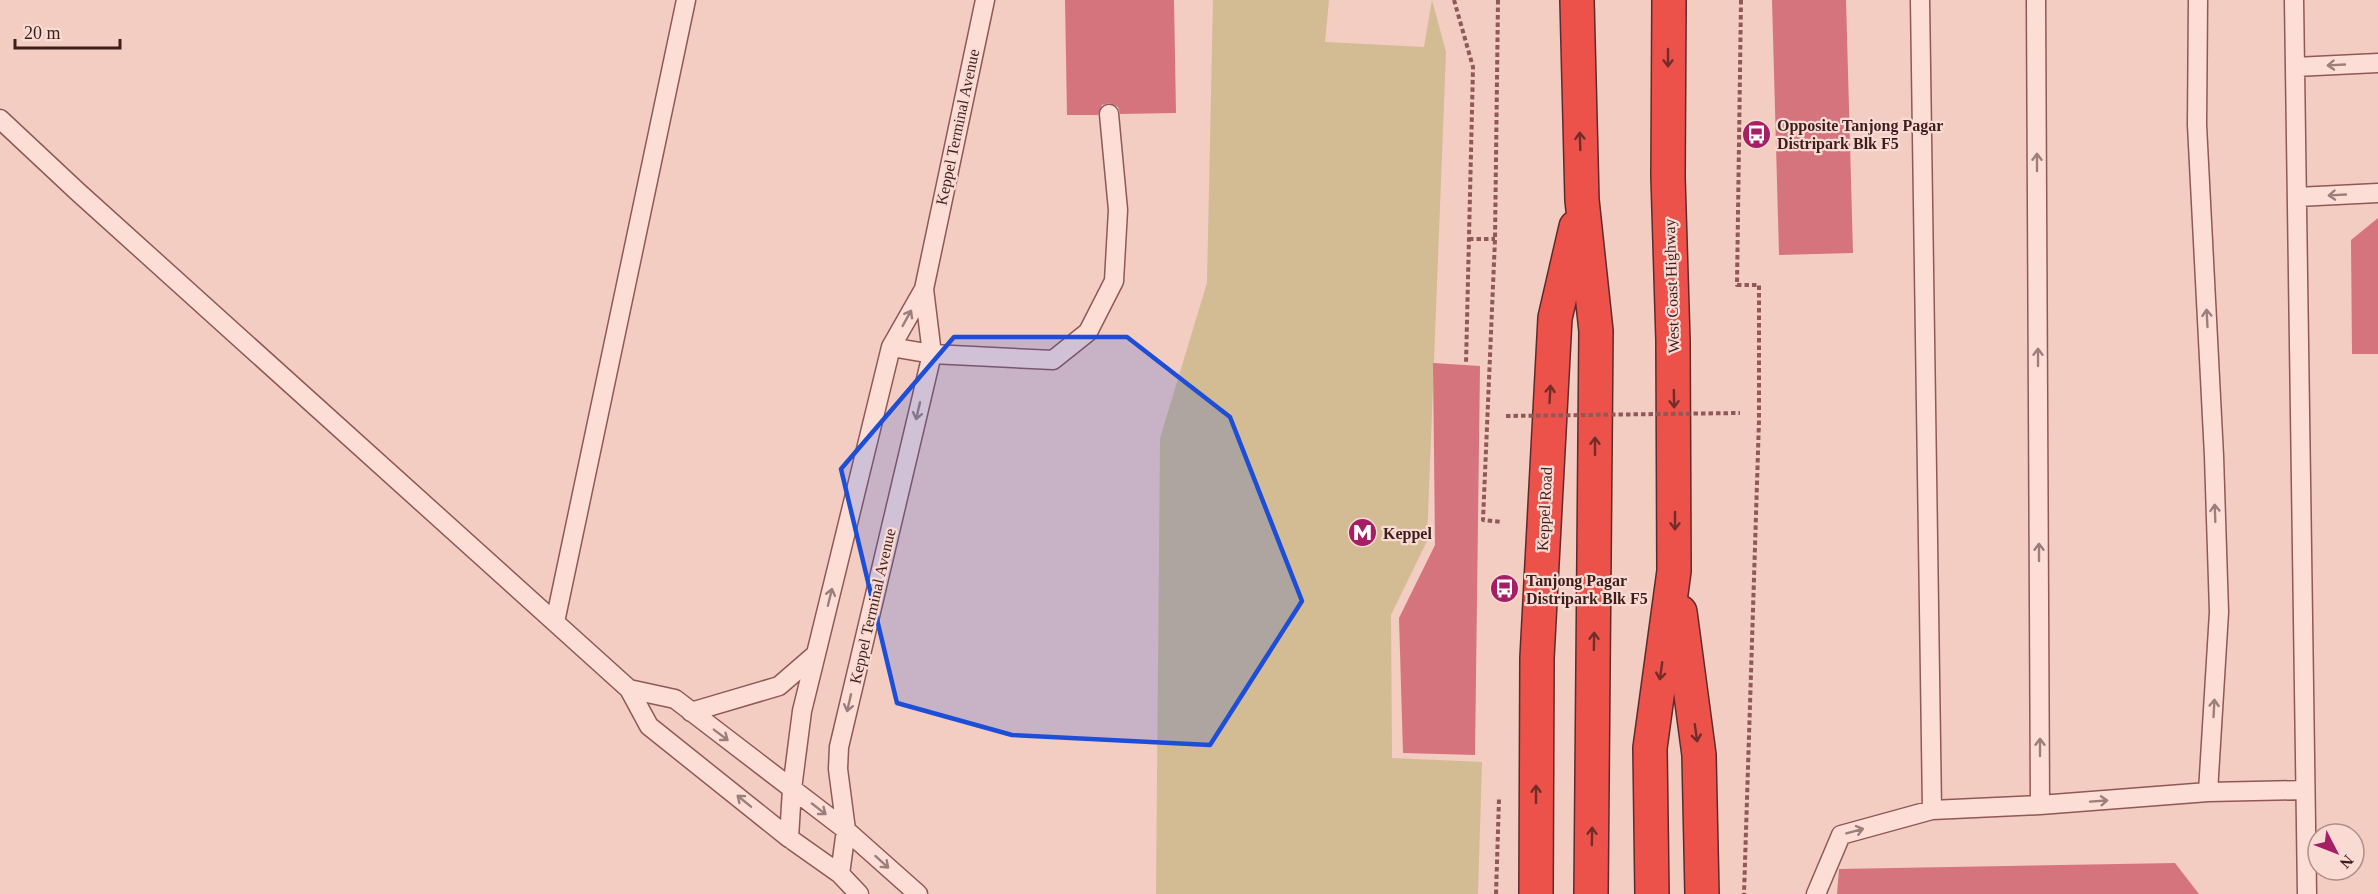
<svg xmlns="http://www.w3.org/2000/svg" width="2378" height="894" viewBox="0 0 2378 894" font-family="'Times New Roman',serif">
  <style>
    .green { fill: #d3bb94 }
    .building { fill: #d6747d }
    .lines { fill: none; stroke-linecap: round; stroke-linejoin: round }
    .lane-casing { stroke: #905857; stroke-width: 21 }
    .highway-casing { stroke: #5d2b2d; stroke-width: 36 }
    .path { stroke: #905857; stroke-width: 4; stroke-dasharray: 4.5 3; stroke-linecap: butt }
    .lane { stroke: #fdded7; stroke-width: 18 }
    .highway { stroke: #ec5249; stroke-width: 33 }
    .path-bridge { stroke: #905857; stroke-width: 4; stroke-dasharray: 4.5 3; stroke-linecap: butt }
    .oneway { stroke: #722d2a }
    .oneway2 { stroke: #9e7e7a }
    .marked { fill: #1d4ed8; fill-opacity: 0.2; stroke: #1d4ed8; stroke-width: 4.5; stroke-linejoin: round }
    .labels { text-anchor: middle; stroke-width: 4.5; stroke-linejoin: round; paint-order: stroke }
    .poi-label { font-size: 16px; font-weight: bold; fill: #3e1d1d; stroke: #f9dbd3; text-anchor: start }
    .street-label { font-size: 16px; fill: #3e1d1d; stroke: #f9dbd3 }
  </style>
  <rect width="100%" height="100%" fill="#f3ccc2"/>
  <!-- green -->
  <path class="green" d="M1213,0H1329L1325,42L1424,47L1432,0L1446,52L1427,541L1391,615L1392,758L1482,762L1478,894H1156L1160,438L1207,283Z"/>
  <!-- building -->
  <path class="building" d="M1065,0H1174L1176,113L1120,114L1118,107L1109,103L1102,105L1098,115H1067Z
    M1772,0H1846L1853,253L1779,255Z
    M2378,218V354H2352L2351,240Z
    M1433,363L1480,366L1475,755L1403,753L1399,618L1435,545Z
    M2175,863L2199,894H1837L1839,869Z"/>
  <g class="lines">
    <defs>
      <path id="lane" d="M1920,0L1932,810L2040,805L2208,792L2219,612L2214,456L2197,125L2198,0
        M2036,0L2040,805
        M2294,0L2307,894
        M2295,67L2378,63
        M0,119L78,192L629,689L649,726L789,838L840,874L859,894
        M2297,197L2378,193
        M891,347L932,354L1053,360L1088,332L1114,281L1118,210L1109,114
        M555,622L686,0
        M629,689L675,699L846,830L918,894
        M691,712L779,686L816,654
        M2208,792L2305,790
        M789,838L792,789L802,711L816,654L891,347L924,289
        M840,874L846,830L838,769L839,747L932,354L924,289L985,0
        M1816,894L1841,835L1932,810"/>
      <path id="highway" d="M1577,0L1582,200L1596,331L1591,894
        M1680,612L1699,755L1702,894
        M1536,894L1537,658L1555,318L1576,227
        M1652,894L1650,748L1674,571L1673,341L1668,177L1669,0"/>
    </defs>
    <!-- lane casing -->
    <use href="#lane" class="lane-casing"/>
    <!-- highway casing -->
    <use href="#highway" class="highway-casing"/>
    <!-- path -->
    <path class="path" d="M1454,0L1473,67L1466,364
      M1498,0L1495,239L1483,520L1501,522
      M1741,0L1737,285H1759V420L1744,894
      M1469,239H1495
      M1496,894L1499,799"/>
    <!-- lane -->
    <use href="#lane" class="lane"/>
    <!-- highway -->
    <use href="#highway" class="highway"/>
    <!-- path-bridge -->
    <path class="path-bridge" d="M1506,416L1740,413"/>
  </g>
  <!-- one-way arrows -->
  <defs><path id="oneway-shaft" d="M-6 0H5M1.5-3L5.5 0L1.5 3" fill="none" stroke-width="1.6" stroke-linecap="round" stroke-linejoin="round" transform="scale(1.5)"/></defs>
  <g class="oneway">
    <use href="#oneway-shaft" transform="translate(1668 58) rotate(90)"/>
    <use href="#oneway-shaft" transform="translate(1580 141) rotate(-92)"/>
    <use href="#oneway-shaft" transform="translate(1550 394) rotate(-87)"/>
    <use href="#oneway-shaft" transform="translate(1674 399) rotate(89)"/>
    <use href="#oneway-shaft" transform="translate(1595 446) rotate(-90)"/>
    <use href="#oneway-shaft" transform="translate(1675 521) rotate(90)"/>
    <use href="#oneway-shaft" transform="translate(1594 641) rotate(-89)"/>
    <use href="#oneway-shaft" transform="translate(1661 671) rotate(98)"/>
    <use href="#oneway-shaft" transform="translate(1696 733) rotate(82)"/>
    <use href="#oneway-shaft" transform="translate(1536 794) rotate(-90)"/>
    <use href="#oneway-shaft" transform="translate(1592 836) rotate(-89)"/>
  </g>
  <g class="oneway2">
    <use href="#oneway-shaft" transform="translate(2336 65) rotate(177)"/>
    <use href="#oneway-shaft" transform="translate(2037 162) rotate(-90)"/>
    <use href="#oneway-shaft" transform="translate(2337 195) rotate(177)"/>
    <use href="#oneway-shaft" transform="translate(907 318) rotate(-61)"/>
    <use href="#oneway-shaft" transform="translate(2207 318) rotate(-93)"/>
    <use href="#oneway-shaft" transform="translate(2038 357) rotate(-90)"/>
    <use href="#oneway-shaft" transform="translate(918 411) rotate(103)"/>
    <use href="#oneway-shaft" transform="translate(2215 513) rotate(-92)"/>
    <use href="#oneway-shaft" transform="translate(2039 552) rotate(-90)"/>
    <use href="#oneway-shaft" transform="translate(830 597) rotate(-76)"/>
    <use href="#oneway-shaft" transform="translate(849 703) rotate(103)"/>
    <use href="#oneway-shaft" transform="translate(2214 708) rotate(-87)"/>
    <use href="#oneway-shaft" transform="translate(721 735) rotate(37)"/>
    <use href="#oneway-shaft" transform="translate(2040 747) rotate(-90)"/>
    <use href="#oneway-shaft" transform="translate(744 801) rotate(-141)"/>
    <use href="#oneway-shaft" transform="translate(2099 801) rotate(-4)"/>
    <use href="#oneway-shaft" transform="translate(819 809) rotate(38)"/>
    <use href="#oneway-shaft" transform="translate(1855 831) rotate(-15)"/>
    <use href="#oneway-shaft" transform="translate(882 862) rotate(42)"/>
  </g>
  <!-- marked area -->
  <path class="marked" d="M954,337H1127L1230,417L1302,601L1210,745L1012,735L897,703L841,469Z"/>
  <!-- icons -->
  <defs>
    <symbol id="bus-disc" viewBox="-11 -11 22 22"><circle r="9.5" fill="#a61f65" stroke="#f9dbd3"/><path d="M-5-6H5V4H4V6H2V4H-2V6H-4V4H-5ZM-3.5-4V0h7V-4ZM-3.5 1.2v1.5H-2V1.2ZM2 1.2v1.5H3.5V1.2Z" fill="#fff"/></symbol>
    <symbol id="metro-disc" viewBox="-11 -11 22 22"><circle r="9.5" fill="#a61f65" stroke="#f9dbd3"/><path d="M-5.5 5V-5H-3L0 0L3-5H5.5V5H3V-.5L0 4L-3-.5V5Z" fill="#fff"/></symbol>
  </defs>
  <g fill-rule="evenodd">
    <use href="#bus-disc" x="1740" y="118" width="33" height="33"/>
    <use href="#metro-disc" x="1346" y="516" width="33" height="33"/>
    <use href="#bus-disc" x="1488" y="572" width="33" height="33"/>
  </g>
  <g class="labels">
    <!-- poi labels -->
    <g class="poi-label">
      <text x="1777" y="131">Opposite Tanjong Pagar<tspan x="1777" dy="18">Distripark Blk F5</tspan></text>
      <text x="1383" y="539">Keppel</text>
      <text x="1526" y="586">Tanjong Pagar<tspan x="1526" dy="18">Distripark Blk F5</tspan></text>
    </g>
    <!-- street labels -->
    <g class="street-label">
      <text transform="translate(957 127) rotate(-78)" y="6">Keppel Terminal Avenue</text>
      <text transform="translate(1671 286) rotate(-92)" y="6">West Coast Highway</text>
      <text transform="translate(1544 509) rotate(-87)" y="6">Keppel Road</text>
      <text transform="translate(872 606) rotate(-77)" y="6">Keppel Terminal Avenue</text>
    </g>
  </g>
  <!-- north arrow -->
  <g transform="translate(2336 852) rotate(132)"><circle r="28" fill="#f9dbd3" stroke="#ae8f8a" stroke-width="1.5"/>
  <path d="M0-4.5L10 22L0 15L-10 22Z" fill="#a61f65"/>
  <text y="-9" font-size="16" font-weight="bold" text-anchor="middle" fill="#3e1d1d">N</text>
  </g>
  <!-- scale -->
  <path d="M15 39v9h105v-9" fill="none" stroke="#3e1d1d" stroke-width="3"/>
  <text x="24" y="39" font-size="18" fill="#3e1d1d" stroke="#f9dbd3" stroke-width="4.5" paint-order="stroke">20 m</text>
</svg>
